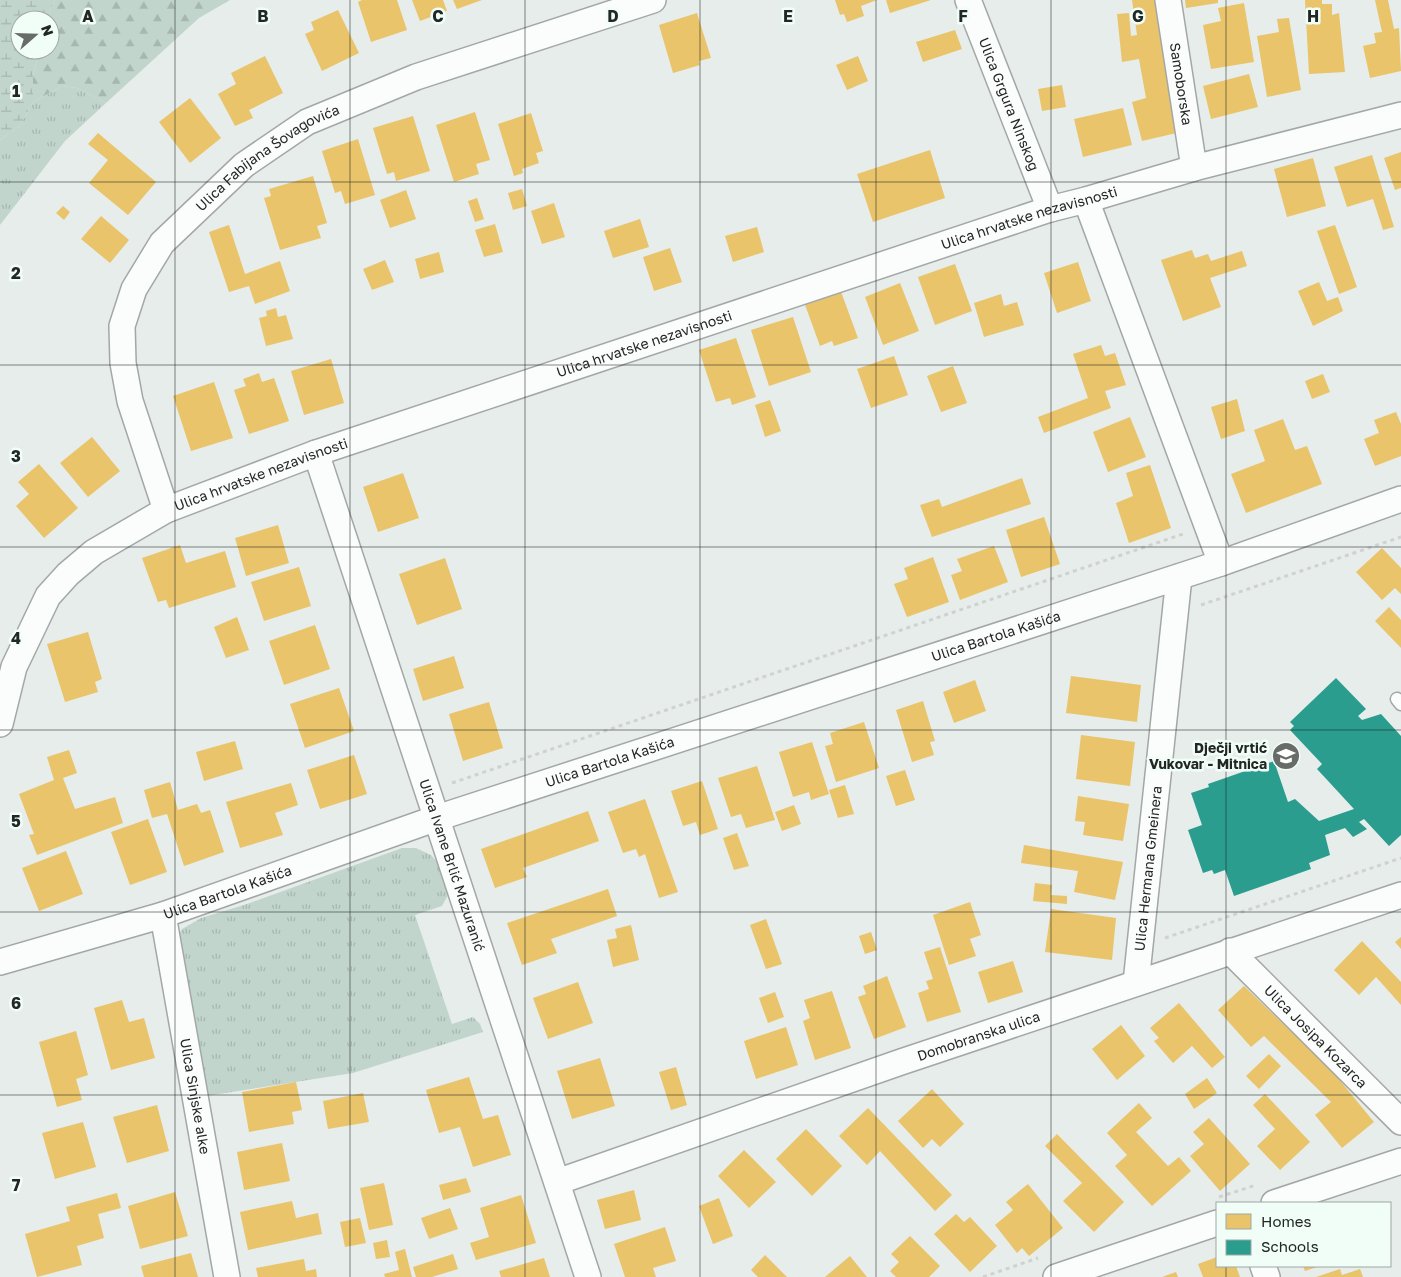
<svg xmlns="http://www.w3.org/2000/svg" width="1401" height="1277" viewBox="0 0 1401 1277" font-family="'Golos Text',sans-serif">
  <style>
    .grass { fill: url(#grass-tufts) }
    .forest { fill: url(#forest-firs) }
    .wetland { fill: url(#wetland-marsh) }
    .homes { fill: #e9c46a }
    .schools { fill: #2a9d8f }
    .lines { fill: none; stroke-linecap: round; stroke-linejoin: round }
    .service-casing { stroke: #a3a8a6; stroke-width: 15 }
    .minor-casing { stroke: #a3a8a6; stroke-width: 28 }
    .path { stroke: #d0d2d1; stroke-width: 3; stroke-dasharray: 4 4; stroke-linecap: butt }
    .service { stroke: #fbfcfc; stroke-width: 12 }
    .minor { stroke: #fbfcfc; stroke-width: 25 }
    .grid { fill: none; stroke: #222624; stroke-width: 1; stroke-opacity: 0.55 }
    .labels { text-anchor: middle; stroke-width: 5; stroke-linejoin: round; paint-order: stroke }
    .street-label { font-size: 14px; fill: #222624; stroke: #f1fef8 }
    .poi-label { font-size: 14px; font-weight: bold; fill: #222624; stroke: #f1fef8; text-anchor: end }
    .grid-label { font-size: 16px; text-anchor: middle; font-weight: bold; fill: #222624; stroke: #f1fef8; stroke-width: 5; stroke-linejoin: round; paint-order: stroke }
  </style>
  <defs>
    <pattern id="grass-tufts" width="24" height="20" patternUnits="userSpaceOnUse" patternTransform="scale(1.25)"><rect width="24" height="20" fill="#c1d5cd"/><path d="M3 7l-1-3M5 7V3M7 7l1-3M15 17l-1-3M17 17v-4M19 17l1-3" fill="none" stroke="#a6b7b0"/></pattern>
    <pattern id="forest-firs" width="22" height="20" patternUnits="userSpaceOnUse" patternTransform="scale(1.25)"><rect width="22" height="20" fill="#c1d5cd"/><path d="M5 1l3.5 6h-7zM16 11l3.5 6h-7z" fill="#a6b7b0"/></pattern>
    <pattern id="wetland-marsh" width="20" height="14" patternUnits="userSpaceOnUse" patternTransform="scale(1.25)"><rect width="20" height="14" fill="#c1d5cd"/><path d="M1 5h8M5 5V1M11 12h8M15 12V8" fill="none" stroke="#a6b7b0"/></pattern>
  </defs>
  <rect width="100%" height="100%" fill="#e6edea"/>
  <!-- grass -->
  <path class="grass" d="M62,86L77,88L106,103L65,141L0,225V140L20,126L33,102Z
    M402,848H416L431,855L439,864L446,879L448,895L442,906L415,915L452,1024L473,1017L480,1024L483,1032L353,1073L200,1097L176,940L182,929L201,918L244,905Z"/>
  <!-- forest -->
  <path class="forest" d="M55,0H230L199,18L106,103L77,88L62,86L33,102V78L39,50H50V20H46Z"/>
  <!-- wetland -->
  <path class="wetland" d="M0,0H55L46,20H20V50H39L33,78V102L20,126L0,140Z"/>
  <!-- homes -->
  <path class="homes" d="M362,0H397L407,30L371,42L358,2Z
    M412,0H443L447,11L420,21Z
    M453,0H482L457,9Z
    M835,0H877L861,6L864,16L847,22L844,14L840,15Z
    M886,0H931L890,13Z
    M1132,0H1155L1163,55L1181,132L1142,141L1132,102L1146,98L1139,59L1122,62L1117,14L1129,13L1131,36L1137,35Z
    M1185,0H1218V3L1186,8Z
    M1305,0H1322V4H1332V15L1339,13L1345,72L1309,74Z
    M1375,0H1388L1394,29L1399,28L1401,71L1370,78L1363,46L1376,43L1374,33L1382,32Z
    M1244,3L1254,62L1211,69L1203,25L1221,21L1218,8Z
    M338,10L359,53L322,71L305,34L314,30L311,22Z
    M697,13L711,58L699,61L700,65L673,73L659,25Z
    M1289,18L1301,90L1267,97L1257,36L1279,32L1277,19Z
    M955,30L962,49L923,62L916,42Z
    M265,56L283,93L249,110L253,118L235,126L218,94L236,84L231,73Z
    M858,56L868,81L847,90L836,65Z
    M1249,74L1258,107L1211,119L1203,86Z
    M1062,85L1066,107L1042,111L1038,89Z
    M190,98L221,138L190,163L159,122Z
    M1123,108L1132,145L1083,157L1074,119Z
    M475,112L490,160L476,164L479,174L454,182L436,125Z
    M531,113L543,151L536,153L539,163L522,169L523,173L514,176L498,124Z
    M413,116L430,171L396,181L394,172L387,174L373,128Z
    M98,133L156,182L128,215L89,183L108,160L88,144Z
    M358,139L375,195L345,204L341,191L335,193L322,151Z
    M930,150L945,198L873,222L857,174Z
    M1401,152V188L1395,190L1384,158Z
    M1372,155L1394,227L1383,230L1373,199L1347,207L1334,167Z
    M1313,158L1326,206L1287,217L1274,169Z
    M313,176L327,223L317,226L321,238L280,250L264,198L271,196L269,189Z
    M522,189L527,206L513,210L508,193Z
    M406,190L416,219L390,228L380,200Z
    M477,198L484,219L475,222L468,201Z
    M554,203L565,237L542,244L531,211Z
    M63,206L70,212L64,220L56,213Z
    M101,216L129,240L110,263L81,239Z
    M640,219L649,247L613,258L604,231Z
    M495,224L503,252L484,257L475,230Z
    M229,225L245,274L280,261L290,291L255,304L249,286L229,292L209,232Z
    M1335,225L1357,287L1339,294L1317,231Z
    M757,227L764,252L733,262L725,236Z
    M670,248L682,282L654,291L643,257Z
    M1192,250L1195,258L1208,254L1211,261L1242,251L1247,266L1210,278L1221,307L1183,321L1161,260Z
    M439,252L444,272L420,279L415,259Z
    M385,260L394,282L372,290L363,269Z
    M1078,262L1091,301L1057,313L1044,273Z
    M955,264L972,311L935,325L918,277Z
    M1319,282L1327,301L1338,297L1343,311L1313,326L1298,291Z
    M900,283L919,331L883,345L865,297Z
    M840,289L858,338L834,346L832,341L820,346L804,302Z
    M1001,294L1004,306L1017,302L1024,325L984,337L974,303Z
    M276,308L278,317L286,315L293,339L266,346L259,318L267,316L266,311Z
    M793,317L811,372L769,386L751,330Z
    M736,338L756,397L732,405L730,398L716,402L699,350Z
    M1101,345L1105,356L1115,353L1126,385L1105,391L1111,408L1044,433L1038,417L1088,398L1073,354Z
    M894,356L908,395L871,408L857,369Z
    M331,359L344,403L304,415L291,371Z
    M953,366L967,403L941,412L927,376Z
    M259,373L262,382L274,378L289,421L249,434L234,390L246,386L243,379Z
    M1323,374L1330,392L1312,399L1305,381Z
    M214,382L233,438L191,451L173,396Z
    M1237,399L1245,431L1221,439L1211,407Z
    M770,400L781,431L765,437L755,405Z
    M1396,412L1401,424V456L1375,466L1364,439L1379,433L1374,420Z
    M1130,417L1146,457L1108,472L1093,432Z
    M1283,419L1295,450L1307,446L1322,484L1246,513L1231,474L1265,461L1254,430Z
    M92,437L120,471L88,497L60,463Z
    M39,464L78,508L44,538L16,506L29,494L18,482Z
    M1150,465L1171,528L1129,543L1116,503L1133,496L1126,473Z
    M403,473L419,518L378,532L363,487Z
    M1022,478L1031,504L932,537L920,505L939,499L942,507Z
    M1044,517L1060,564L1021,577L1006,530Z
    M278,525L289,563L246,576L235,538Z
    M180,545L186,563L225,551L236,587L169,608L166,600L158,602L142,558Z
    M994,546L1008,582L960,600L951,575L962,571L957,559Z
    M1382,548L1401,568V594L1395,588L1382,600L1356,572Z
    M933,557L949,602L907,617L894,584L908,579L904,568Z
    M445,558L462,609L417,625L399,574Z
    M299,567L311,606L264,621L251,582Z
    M1389,607L1401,620V648L1375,621Z
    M237,617L249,650L226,658L214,627Z
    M315,625L330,669L284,685L269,641Z
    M88,632L102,679L95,682L98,692L65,702L47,644Z
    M454,656L464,688L423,701L413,669Z
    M1071,676L1141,685L1137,722L1066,713Z
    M975,680L986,711L954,723L943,692Z
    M339,688L354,731L305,748L290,704Z
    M923,701L935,741L930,742L934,755L912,762L896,710Z
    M489,702L503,748L463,761L449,714Z
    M864,722L879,768L836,782L825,746L833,744L830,733Z
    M1081,735L1135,742L1130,786L1076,779Z
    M235,741L243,769L204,781L196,752Z
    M812,742L829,794L811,800L809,792L793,797L779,752Z
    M69,750L77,773L63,778L75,809L115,797L123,823L37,855L29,835L34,834L19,794L54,780L47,757Z
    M354,755L367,794L320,809L307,770Z
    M757,766L775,820L746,828L741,814L731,817L718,778Z
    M905,770L915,800L896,806L886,776Z
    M702,781L718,829L700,835L696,822L683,826L671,791Z
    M170,782L178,810L197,804L201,813L210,810L224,852L184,866L167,814L152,818L144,790Z
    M291,783L298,805L275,813L283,835L240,848L226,802Z
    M845,785L854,814L838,818L829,790Z
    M1078,796L1129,804L1123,841L1083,835L1085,822L1075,821Z
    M645,799L678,892L659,898L645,854L639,857L636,849L623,853L608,812Z
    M794,805L801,824L782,831L775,812Z
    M588,811L599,841L523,868L527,877L495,888L481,849Z
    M148,819L167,872L130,885L111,832Z
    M737,833L749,866L734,870L723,838Z
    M1024,845L1123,862L1115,900L1074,892L1078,871L1021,863Z
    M66,851L83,894L39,911L22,868Z
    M1035,883L1052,885L1051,895L1067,896V904L1033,901Z
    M608,889L617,916L551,939L557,953L522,965L507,923Z
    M970,902L981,935L970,939L976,956L949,965L933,915Z
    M1051,909L1116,918L1112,960L1045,952Z
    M766,919L782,964L766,969L750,925Z
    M631,925L639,960L613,967L607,940L617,938L615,929Z
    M871,932L877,950L865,954L859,936Z
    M1401,937V949L1395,942Z
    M1362,941L1401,982V1005L1376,977L1359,995L1334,970Z
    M940,947L961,1012L927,1022L918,993L929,989L926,981L933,979L924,952Z
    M1013,961L1023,992L988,1003L978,972Z
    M887,976L906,1027L874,1039L858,997L866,994L863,986Z
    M578,982L593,1023L548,1039L533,998Z
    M1244,986L1333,1072L1374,1122L1342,1148L1315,1115L1331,1102L1264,1036L1251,1047L1218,1010Z
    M832,991L851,1048L815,1060L803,1021L810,1018L804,1000Z
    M775,992L784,1017L768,1023L759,998Z
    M122,1000L129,1022L144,1018L155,1058L111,1070L94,1008Z
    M1179,1003L1225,1057L1212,1068L1192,1046L1173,1063L1154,1041L1159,1038L1150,1028Z
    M1121,1025L1145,1056L1117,1080L1092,1049Z
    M786,1027L798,1065L756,1079L744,1041Z
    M76,1031L88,1075L76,1079L82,1100L57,1107L39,1042Z
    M1269,1054L1281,1066L1259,1089L1246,1076Z
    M600,1058L615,1106L572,1119L557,1071Z
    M676,1067L687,1105L671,1110L659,1072Z
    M469,1077L483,1119L498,1115L511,1155L473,1167L460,1127L439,1133L426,1090Z
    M1207,1078L1217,1093L1194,1109L1185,1094Z
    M296,1082L302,1110L292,1112L294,1124L249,1132L242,1092Z
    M932,1089L964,1124L940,1147L932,1139L923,1148L898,1121Z
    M363,1093L369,1122L328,1129L323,1101Z
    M1265,1094L1310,1142L1280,1170L1257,1146L1275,1129L1253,1105Z
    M1139,1103L1152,1118L1136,1132L1168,1166L1179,1157L1191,1171L1152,1206L1115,1166L1127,1155L1107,1133Z
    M157,1105L169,1151L127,1163L113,1117Z
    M868,1108L952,1195L935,1211L880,1151L867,1165L839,1136Z
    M1209,1118L1250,1164L1220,1191L1190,1156L1204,1144L1193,1132Z
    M83,1122L96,1167L55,1179L42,1133Z
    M806,1129L842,1166L812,1196L776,1159Z
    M1057,1134L1124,1202L1094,1232L1063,1201L1082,1183L1045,1146Z
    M282,1143L290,1181L244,1190L237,1152Z
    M744,1150L776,1182L749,1208L718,1176Z
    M466,1178L471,1192L443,1200L439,1185Z
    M384,1183L393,1225L369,1230L360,1188Z
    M1028,1184L1063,1228L1029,1256L1022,1248L1017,1253L995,1225L1013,1210L1006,1202Z
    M634,1190L641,1220L605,1229L597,1200Z
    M175,1192L188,1236L140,1249L128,1206Z
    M117,1193L121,1208L98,1214L104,1238L77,1246L82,1265L37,1277L25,1234L70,1221L66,1207Z
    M521,1195L536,1243L476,1260L470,1243L489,1237L480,1208Z
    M719,1198L733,1236L713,1244L699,1206Z
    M292,1201L296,1218L318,1213L322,1234L248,1250L240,1212Z
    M450,1208L458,1229L429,1239L421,1218Z
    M956,1214L964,1222L970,1217L997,1246L970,1272L934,1234Z
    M360,1218L366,1243L345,1247L340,1222Z
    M665,1227L676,1261L653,1268L656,1277H625L614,1244Z
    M910,1236L940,1266L929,1277H896L890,1271L899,1262L891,1254Z
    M387,1240L390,1257L376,1259L373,1243Z
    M405,1249L412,1277H385L384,1274L399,1270L395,1252Z
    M191,1253L198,1277H144L141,1266Z
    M453,1254L458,1269L432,1277H416L413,1267Z
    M765,1255L787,1277H758L751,1270Z
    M850,1256L867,1277H825Z
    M1217,1257V1266H1236L1240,1277H1203L1198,1264Z
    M544,1258L550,1277H501L499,1271Z
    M304,1259L306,1271L316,1269L317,1277H258L256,1268Z
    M1303,1266H1320L1305,1271Z
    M1340,1269L1342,1275L1360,1269L1363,1277H1316Z
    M1176,1272L1178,1277H1162Z"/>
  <!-- schools -->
  <path class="schools" d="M1336,678L1366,709L1358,716L1362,720L1381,714L1401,736V835L1389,846L1364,819L1359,822L1367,829L1353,837L1345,828L1325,835L1330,855L1309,863L1311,869L1234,896L1225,870L1214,874L1212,870L1203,873L1188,830L1202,825L1191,793L1209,787L1208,784L1274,761L1288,802L1295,799L1319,821L1354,809L1317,769L1322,764L1290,730L1294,726L1290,722Z"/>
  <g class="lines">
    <defs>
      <path id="service" d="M1397,699L1401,704"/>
      <g id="minor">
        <path id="s1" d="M968,0L1050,209"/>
        <path id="s2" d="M1168,0L1194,168"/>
        <path d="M1086,200L1221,563"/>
        <path id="s3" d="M316,453L588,1277"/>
        <path id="s4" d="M166,510L130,401L123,363L122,326L134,289L162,243L244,165L307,122L416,77L653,0"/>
        <path id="s5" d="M0,724L14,667L48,596L68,574L94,552L166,510L316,453L1050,209L1086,200L1194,168L1401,115"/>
        <path id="s6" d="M163,915L227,1277"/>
        <path id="s7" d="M1230,951L1401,1122"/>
        <path id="s8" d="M0,962L163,915L437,818L1221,563L1401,499"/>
        <path id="s9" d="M1136,983L1179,577"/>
        <path id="s10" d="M557,1182L901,1062L1401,895"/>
        <path d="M1274,1203L1401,1161"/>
        <path d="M1263,1266L1267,1277"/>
        <path d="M1056,1277L1217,1223"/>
      </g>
    </defs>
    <!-- service casing -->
    <use href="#service" class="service-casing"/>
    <!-- minor casing -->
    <use href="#minor" class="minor-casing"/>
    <!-- path -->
    <path class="path" d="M1201,605L1401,537
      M452,783L1183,534
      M1165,938L1401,858
      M1219,1197L1256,1185
      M983,1277L1038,1258"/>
    <!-- service -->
    <use href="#service" class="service"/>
    <!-- minor -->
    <use href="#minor" class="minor"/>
  </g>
  <!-- grid -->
  <path class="grid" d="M175,0V1277M350,0V1277M525,0V1277M700,0V1277M876,0V1277M1051,0V1277M1226,0V1203M0,182H1401M0,365H1401M0,547H1401M0,730H1401M0,912H1401M0,1095H1401M1226,1266V1277"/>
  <!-- icons -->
  <defs>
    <symbol id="school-disc" viewBox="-11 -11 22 22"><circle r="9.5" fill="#676c69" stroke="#f1fef8"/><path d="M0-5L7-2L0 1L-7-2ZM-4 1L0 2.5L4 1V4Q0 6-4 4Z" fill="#fff"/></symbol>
  </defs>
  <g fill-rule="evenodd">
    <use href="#school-disc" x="1270" y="740" width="32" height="32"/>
  </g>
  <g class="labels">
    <!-- street labels -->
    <g class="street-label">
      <text dy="5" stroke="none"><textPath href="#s2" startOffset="85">Samoborska</textPath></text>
      <text dy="5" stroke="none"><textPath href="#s1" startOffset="112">Ulica Grgura Ninskog</textPath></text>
      <text dy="5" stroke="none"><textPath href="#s4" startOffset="420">Ulica Fabijana Šovagovića</textPath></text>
      <text dy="5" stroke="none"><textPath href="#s5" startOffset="1196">Ulica hrvatske nezavisnosti</textPath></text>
      <text dy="5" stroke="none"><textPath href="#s5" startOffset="791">Ulica hrvatske nezavisnosti</textPath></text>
      <text dy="5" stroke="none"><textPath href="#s5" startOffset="386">Ulica hrvatske nezavisnosti</textPath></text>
      <text dy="5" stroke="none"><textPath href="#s8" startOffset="1048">Ulica Bartola Kašića</textPath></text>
      <text dy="5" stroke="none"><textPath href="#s8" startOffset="642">Ulica Bartola Kašića</textPath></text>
      <text dy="5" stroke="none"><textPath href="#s3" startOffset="434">Ulica Ivane Brlić Mazuranić</textPath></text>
      <text dy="5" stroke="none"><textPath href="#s9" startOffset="115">Ulica Hermana Gmeinera</textPath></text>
      <text dy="5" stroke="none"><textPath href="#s8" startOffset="238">Ulica Bartola Kašića</textPath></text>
      <text dy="5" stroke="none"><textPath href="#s10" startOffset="446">Domobranska ulica</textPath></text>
      <text dy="5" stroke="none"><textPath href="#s7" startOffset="121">Ulica Josipa Kozarca</textPath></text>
      <text dy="5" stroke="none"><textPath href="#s6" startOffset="184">Ulica Sinjske alke</textPath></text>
    </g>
    <!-- poi labels -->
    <g class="poi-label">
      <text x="1267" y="753">Dječji vrtić<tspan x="1267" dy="16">Vukovar - Mitnica</tspan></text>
    </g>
  </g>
  <g class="grid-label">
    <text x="88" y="22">A</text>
    <text x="263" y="22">B</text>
    <text x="438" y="22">C</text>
    <text x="613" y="22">D</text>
    <text x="788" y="22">E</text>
    <text x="963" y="22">F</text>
    <text x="1138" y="22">G</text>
    <text x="1313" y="22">H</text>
    <text x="16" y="97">1</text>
    <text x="16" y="279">2</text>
    <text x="16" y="462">3</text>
    <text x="16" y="644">4</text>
    <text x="16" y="827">5</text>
    <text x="16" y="1009">6</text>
    <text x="16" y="1191">7</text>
  </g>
  <!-- legend -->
  <rect x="1216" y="1202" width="175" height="65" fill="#f1fef8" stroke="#9ea8a3"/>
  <rect x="1226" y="1214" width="25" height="15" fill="#e9c46a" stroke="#9ea8a3"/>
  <text x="1261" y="1227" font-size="15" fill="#222624">Homes</text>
  <rect x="1226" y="1240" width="25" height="15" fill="#2a9d8f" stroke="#9ea8a3"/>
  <text x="1261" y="1252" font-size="15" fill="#222624">Schools</text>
  <!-- north arrow -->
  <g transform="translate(35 35) rotate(70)"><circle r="24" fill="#f1fef8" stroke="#9ea8a3"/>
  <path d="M0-4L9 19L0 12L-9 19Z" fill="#676c69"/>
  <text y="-8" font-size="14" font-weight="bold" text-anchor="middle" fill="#222624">N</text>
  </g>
</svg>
